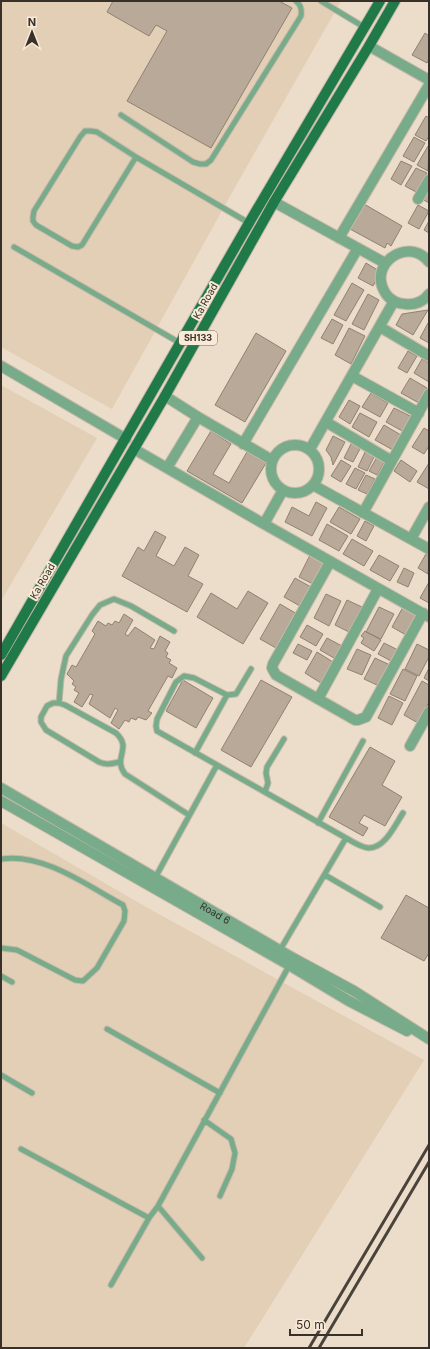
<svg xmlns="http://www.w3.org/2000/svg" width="430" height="1349" viewBox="0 0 430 1349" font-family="Inter,sans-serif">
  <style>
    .built { fill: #e3ceb6 }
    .building { fill: #b8a998; stroke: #908171 }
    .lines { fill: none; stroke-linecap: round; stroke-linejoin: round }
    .service-casing { stroke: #c8baaa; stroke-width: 7 }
    .minor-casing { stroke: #c8baaa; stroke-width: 12 }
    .tertiary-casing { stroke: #c8baaa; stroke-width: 12 }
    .primary-casing { stroke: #c8baaa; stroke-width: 12 }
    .service { stroke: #77ab89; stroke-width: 5 }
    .minor { stroke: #77ab89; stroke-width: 10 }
    .tertiary { stroke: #77ab89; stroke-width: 10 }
    .primary { stroke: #207949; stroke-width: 10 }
    .rail { stroke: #4a433b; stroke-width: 3 }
    .labels { text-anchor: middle; stroke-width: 4; stroke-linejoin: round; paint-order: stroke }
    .shield { fill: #f9e9d7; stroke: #71685e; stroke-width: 1 }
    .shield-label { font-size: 9px; font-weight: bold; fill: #37312a }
    .street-label { font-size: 10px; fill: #37312a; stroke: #f9e9d7 }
  </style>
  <rect width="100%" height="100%" fill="#ecdcca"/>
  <!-- built -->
  <path class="built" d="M1,1H341L234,189L112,409L1,347Z
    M1,385L97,438L1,601Z
    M1,823L146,907L424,1060L244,1348H1Z"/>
  <!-- building -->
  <path class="building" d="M113,1H279L292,8L211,148L127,101L167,31L156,25L149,36L107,12Z
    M425,33L429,36V59L427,63L412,55Z
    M426,116L429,118V136L426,141L415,135Z
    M414,137L425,143L414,162L403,156Z
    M428,146L429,147L428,171L417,165Z
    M401,161L412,166L401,185L391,179Z
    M416,168L427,173L416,192L405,186Z
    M429,187V203L422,199Z
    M364,204L402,226L391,246L387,243L385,248L350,229Z
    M418,205L429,211L419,229L408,223Z
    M429,221V233L424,230Z
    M366,263L381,272L373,286L358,278Z
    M352,283L364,290L346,321L334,315Z
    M368,294L379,300L364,330L352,324Z
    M428,310L413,335L396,325L402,314Z
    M332,319L343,325L333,344L321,338Z
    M428,323L429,324V343L420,338Z
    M349,328L365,336L351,364L335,355Z
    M256,333L286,351L245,422L215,405Z
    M408,351L417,356L407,373L398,368Z
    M422,359L429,363V382L414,373Z
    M410,378L427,388L419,403L401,393Z
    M371,393L388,403L380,417L362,407Z
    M349,400L360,406L350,424L339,417Z
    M394,408L412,417L404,432L386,422Z
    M360,413L377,422L369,437L352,427Z
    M384,425L401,435L393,450L375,440Z
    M424,428L429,431V446L424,454L412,447Z
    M211,431L231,444L213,474L229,483L247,452L266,463L242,503L187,471Z
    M333,436L345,442L333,465L331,457L326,450Z
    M352,442L361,447L353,462L344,458Z
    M366,450L375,455L367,471L358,467Z
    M377,457L385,461L377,475L369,471Z
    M341,460L351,466L341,482L331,476Z
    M401,460L417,471L410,482L394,471Z
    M429,463V489L417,482Z
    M355,468L365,473L356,489L346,484Z
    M366,475L375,479L367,494L358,490Z
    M316,502L327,508L312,536L285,522L292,507L309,516Z
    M339,507L360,519L351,534L330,522Z
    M365,521L374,526L366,541L357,536Z
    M327,524L348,536L339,551L319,540Z
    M155,531L166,537L156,556L174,566L185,547L199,555L188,576L203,584L187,612L122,576L138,547L144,551Z
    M352,539L373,551L364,566L343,554Z
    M426,554L429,556L428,574L418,568Z
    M310,555L324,562L313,584L299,577Z
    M379,555L399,566L390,581L370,570Z
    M404,568L414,573L408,587L397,582Z
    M295,578L311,587L300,606L284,597Z
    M429,582V603L420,598Z
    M248,591L268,603L243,644L197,617L211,593L237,609Z
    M326,594L341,601L329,626L314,618Z
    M347,600L362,607L349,632L335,625Z
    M280,604L297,614L276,648L260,639Z
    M379,607L394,614L381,639L366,632Z
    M403,607L417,615L406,635L392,627Z
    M124,614L133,620L125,634L128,636L135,627L155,640L150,648L154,649L160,636L170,642L165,651L168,653L166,657L171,660L169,663L177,668L172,678L168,676L148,711L152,713L146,720L138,717L136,720L131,718L129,722L125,720L119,729L111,723L118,710L115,708L110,718L89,704L93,695L90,694L82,707L74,702L79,693L74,690L76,687L72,684L74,681L67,674L72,665L76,667L95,634L92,631L98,621L106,626L108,623L112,625L115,621L119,623Z
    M307,625L323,634L316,646L300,637Z
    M365,631L381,640L374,651L361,643L364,638L361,636Z
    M327,638L342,646L334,658L320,650Z
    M384,643L398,650L393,662L378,654Z
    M298,644L312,651L307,660L293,653Z
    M417,644L429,650V657L419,676L405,669Z
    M357,649L371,655L362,675L347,669Z
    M317,652L333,662L321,683L305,673Z
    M375,658L390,665L379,686L364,679Z
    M429,668V681L424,678Z
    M403,669L417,676L405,701L390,694Z
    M183,680L213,698L196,728L166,711Z
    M261,680L292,697L251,767L221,750Z
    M422,681L429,685V702L418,723L404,715Z
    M389,696L403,703L392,725L378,718Z
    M370,747L395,761L382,785L402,797L385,826L364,815L359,823L368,828L363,836L329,817Z
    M406,895L429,908V953L424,961L381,938Z"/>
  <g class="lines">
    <defs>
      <path id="service" d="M321,1L364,27
        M121,115L193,162L200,164H206L211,160L301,16C302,9 301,5 296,1
        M136,157L82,245L78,247L72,246L36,225L33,221V217L34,211L80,137L85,131H91L97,132L136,157L249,223
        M14,247L180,343
        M227,695L236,694L251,669
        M59,703L61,679L66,656L92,615L100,605L114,599L131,606L174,631
        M195,753L227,695L194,678L184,676L176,682L157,719L156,726L157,731L346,838C353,842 362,848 369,848C385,848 395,825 403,813
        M119,762C111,764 106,765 99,762L46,730L41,722V717L47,706L53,703H59L65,705L116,733C133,749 112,757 125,774L189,815
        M265,792L268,783L266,773L267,767L284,739
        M318,823L363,741
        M1,859C40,853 81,881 114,900L123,905L125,911L124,921L97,968L83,981L75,980L17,950L1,948
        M325,875L380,907
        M155,878L217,765
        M280,950L346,838
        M1,976L12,982
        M107,1029L220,1093
        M1,1075L32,1093
        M204,1120L231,1139L235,1153L232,1169L220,1196
        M21,1149L149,1218
        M158,1206L202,1258
        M111,1285L149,1218L158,1206L290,964"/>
      <path id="minor" d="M369,46L429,80
        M418,199L429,180
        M274,202L385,263
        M339,238L429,85
        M429,262C408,235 366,265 386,294C390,300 398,304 405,304C414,305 423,302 429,294
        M380,327L429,356
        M1,366L126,439
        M352,376L419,413
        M165,396L198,417L272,460
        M326,422L392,461
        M243,444L358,248
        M271 469a24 24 0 1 1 48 0a24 24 0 1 1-48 0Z
        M134,449L264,524
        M310,449L394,301
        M167,468L198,417
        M313,485L429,549
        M283,490L264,524L429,617
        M363,513L429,394
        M411,539L429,507
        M330,562L273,664L272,668L276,675L355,720H358L366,717L423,613
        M318,699L378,589
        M410,746L429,712"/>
      <g id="tertiary">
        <path id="s1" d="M1,788L293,958L354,991L429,1039"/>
        <path d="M1,801L289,965L349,1001L407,1031"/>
      </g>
      <path id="primary" d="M1,655L249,223L380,1
        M1,676L165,396L274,202L369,46L395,1"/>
    </defs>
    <!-- service casing -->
    <use href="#service" class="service-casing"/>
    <!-- minor casing -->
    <use href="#minor" class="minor-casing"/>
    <!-- tertiary casing -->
    <use href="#tertiary" class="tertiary-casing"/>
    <!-- primary casing -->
    <use href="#primary" class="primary-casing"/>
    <!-- service -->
    <use href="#service" class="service"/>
    <!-- minor -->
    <use href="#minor" class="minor"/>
    <!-- tertiary -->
    <use href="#tertiary" class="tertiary"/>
    <!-- primary -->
    <use href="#primary" class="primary"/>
    <!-- rail -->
    <path class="rail" d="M309,1348L429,1145
      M319,1348L429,1162"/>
  </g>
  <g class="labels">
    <!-- shield labels -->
    <rect class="shield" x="179" y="331" width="38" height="14" rx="3"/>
    <g class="shield-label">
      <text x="198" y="341">SH133</text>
    </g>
    <!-- street labels -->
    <g class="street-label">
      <text transform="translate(205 301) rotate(-61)" y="4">Ka Road</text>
      <text transform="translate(42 581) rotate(-60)" y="4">Ka Road</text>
      <text dy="4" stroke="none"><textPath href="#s1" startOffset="248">Road 6</textPath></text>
    </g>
  </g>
  <!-- border -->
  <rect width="430" height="1349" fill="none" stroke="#37312a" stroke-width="4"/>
  <!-- north arrow -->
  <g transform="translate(32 32)" stroke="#f9e9d7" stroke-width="3" paint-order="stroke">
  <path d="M0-3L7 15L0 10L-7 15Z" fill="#37312a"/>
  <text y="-6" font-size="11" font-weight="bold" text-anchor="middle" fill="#37312a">N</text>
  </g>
  <!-- scale -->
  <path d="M290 1329v6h72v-6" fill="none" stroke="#37312a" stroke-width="2"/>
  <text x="296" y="1329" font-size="12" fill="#37312a" stroke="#f9e9d7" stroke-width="3" paint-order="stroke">50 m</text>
</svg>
